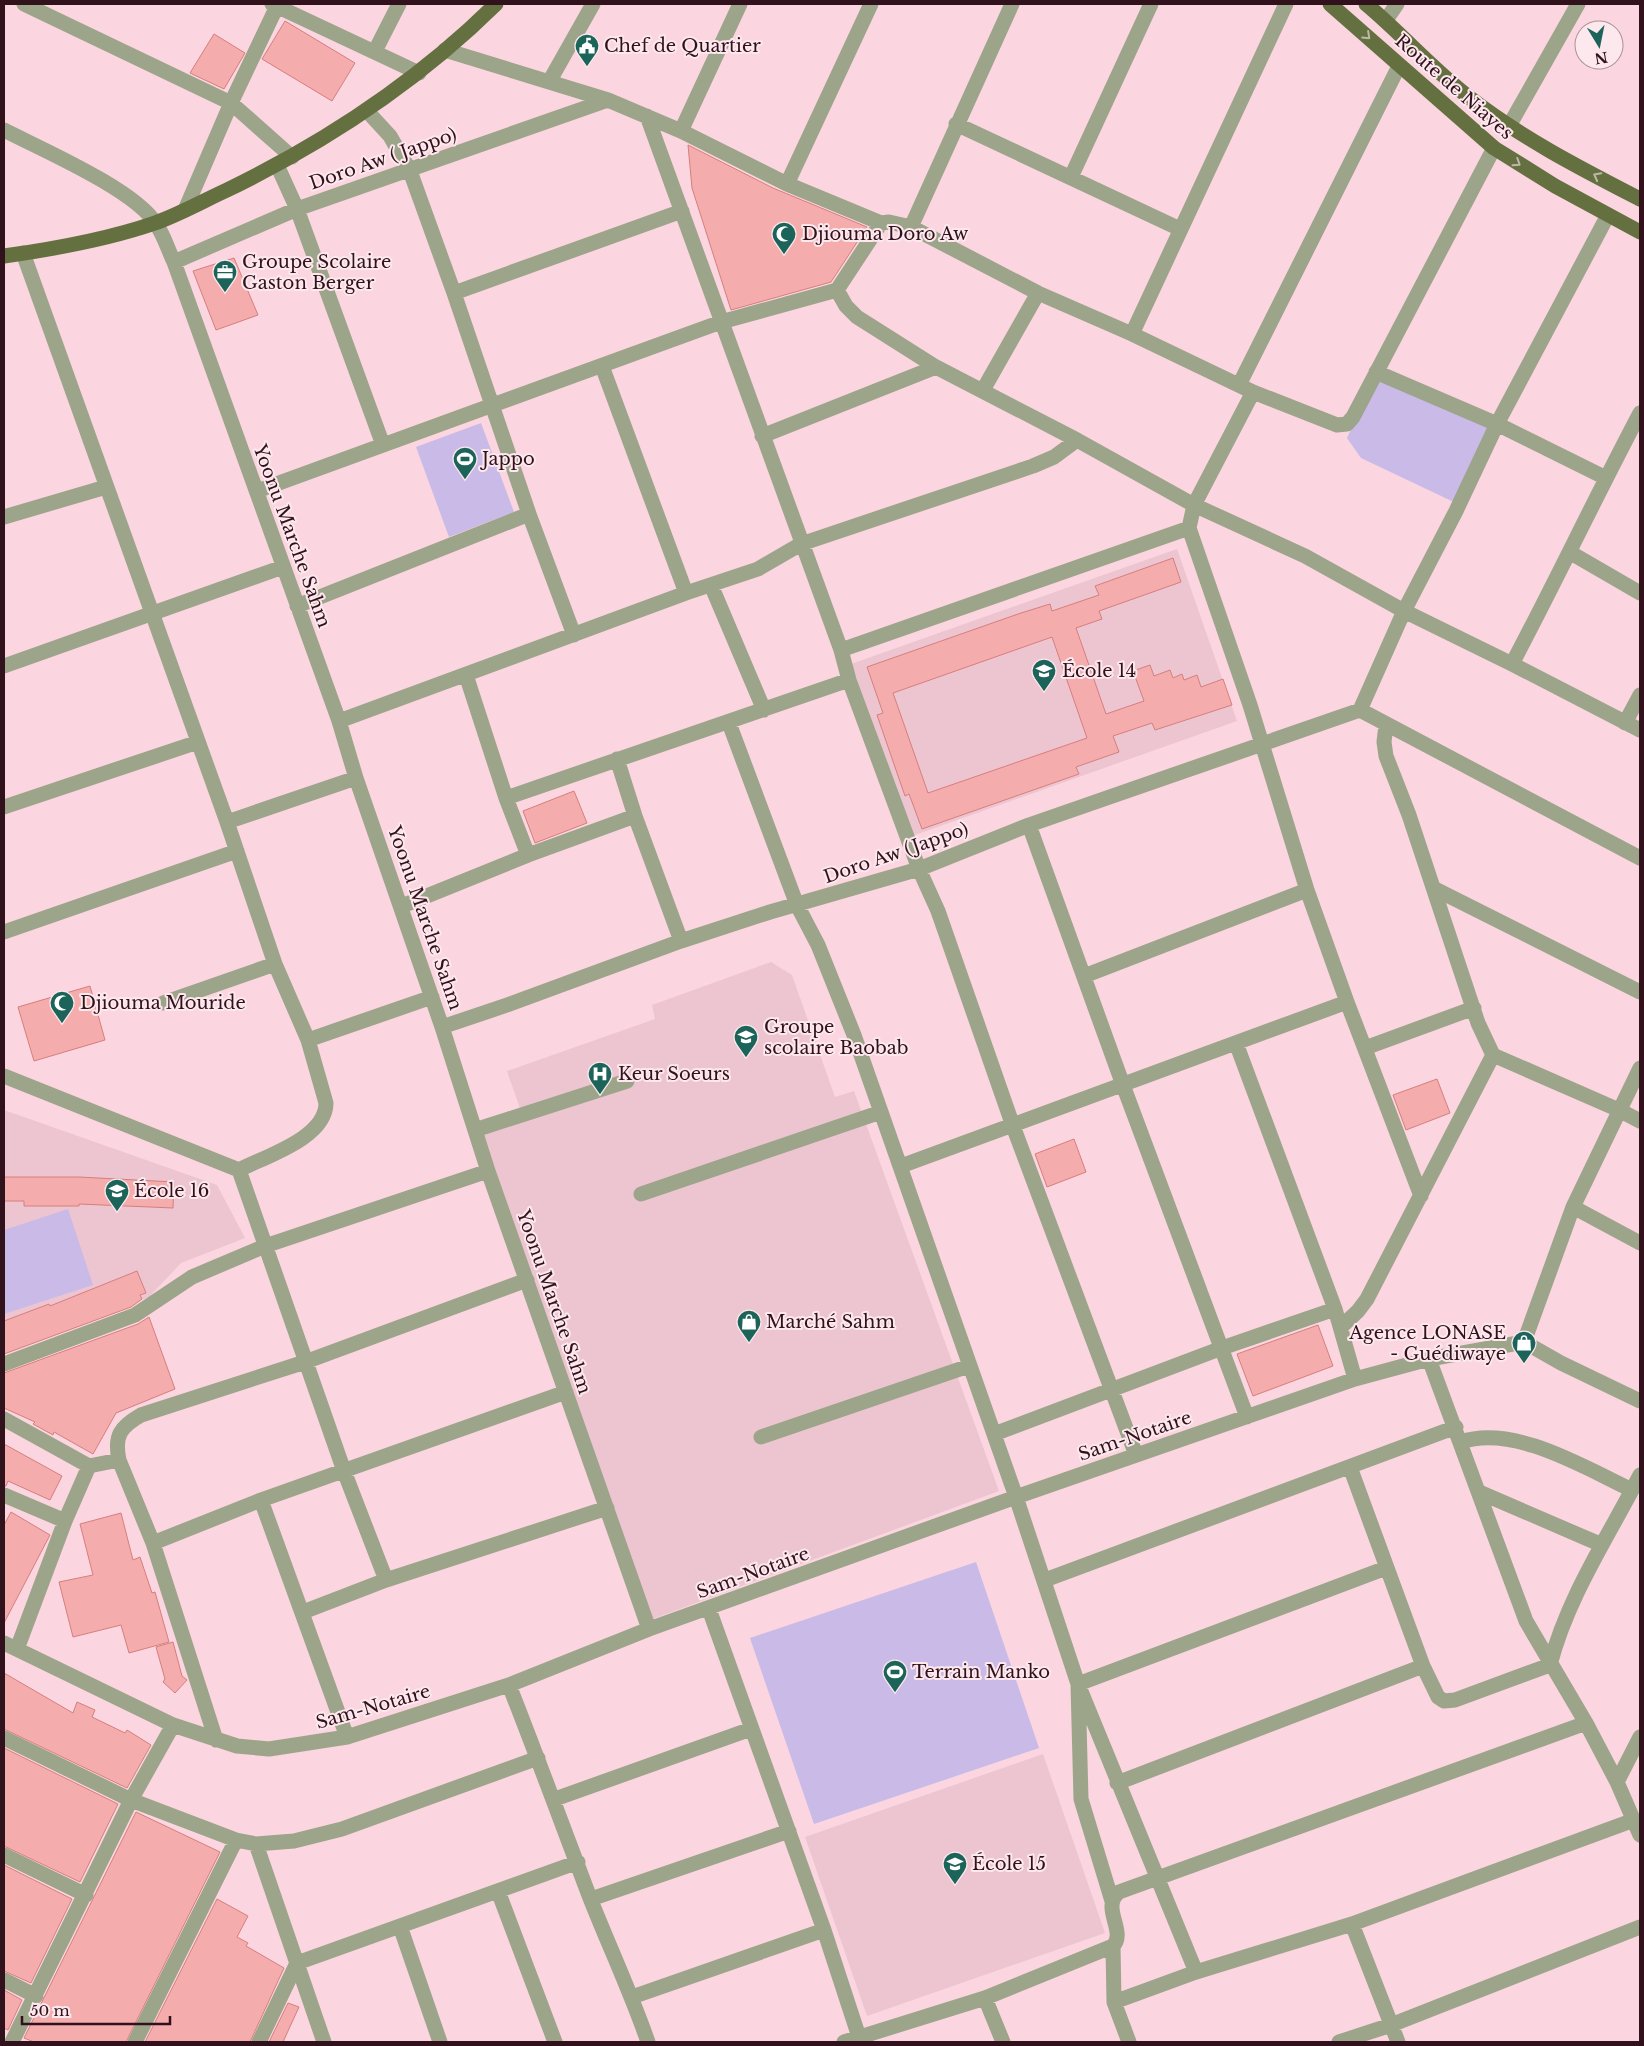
<svg xmlns="http://www.w3.org/2000/svg" width="1644" height="2046" viewBox="0 0 1644 2046" font-family="'Libre Baskerville',serif">
  <style>
    .built { fill: #edc5d0 }
    .green { fill: #c9bae8 }
    .building { fill: #f4adac; stroke: #d67e7e; fill-rule: evenodd }
    .lines { fill: none; stroke-linecap: round; stroke-linejoin: round }
    .minor { stroke: #9ca48a; stroke-width: 15 }
    .major { stroke: #647040; stroke-width: 15 }
    .oneway { stroke: #bfb8a8 }
    .labels { text-anchor: middle; stroke-width: 4; stroke-linejoin: round; paint-order: stroke }
    .poi-label { font-size: 18px; fill: #31111c; stroke: #fce8ed; text-anchor: start }
    .street-label { font-size: 18px; fill: #31111c; stroke: #fce8ed }
  </style>
  <rect width="100%" height="100%" fill="#fbd5df"/>
  <!-- built -->
  <path class="built" d="M1177,549L1237,721L912,836L851,664Z
    M771,962L792,975L835,1097L854,1091L999,1491L650,1620L479,1137L524,1120L507,1071L655,1019L652,1005Z
    M4,1110L217,1185L245,1238L181,1263L149,1297L4,1350Z
    M1043,1754L1105,1933L867,2016L805,1837Z"/>
  <!-- green -->
  <path class="green" d="M1377,374L1495,427L1458,504L1361,458L1347,438Z
    M481,423L514,512L449,537L416,447Z
    M68,1209L93,1285L4,1314V1230Z
    M976,1562L1039,1748L814,1824L750,1638Z"/>
  <!-- building -->
  <path class="building" d="M285,21L355,63L332,101L262,59Z
    M214,34L245,53L224,89L190,73Z
    M688,145L773,188L867,227L831,282L731,310L692,188Z
    M234,258L258,315L216,330L193,271Z
    M1173,558L1181,582L1099,611L1102,619L1076,628L1106,714L1144,701L1133,671L1150,665L1154,676L1170,670L1173,678L1182,674L1184,680L1197,675L1201,687L1223,679L1232,705L1155,730L1152,723L1113,736L1119,752L1076,767L1079,774L922,829L909,794L905,796L877,715L883,713L867,667L1021,613L1050,604L1052,611L1099,595L1095,586ZM1052,637L1087,738L928,793L893,693Z
    M574,791L587,823L535,843L523,811Z
    M90,986L105,1040L34,1061L18,1007Z
    M1437,1079L1450,1113L1406,1130L1393,1095Z
    M1074,1139L1086,1172L1047,1187L1035,1154Z
    M4,1177H79L174,1182L173,1208L79,1204V1206H24V1201H4Z
    M137,1271L146,1293L140,1295L142,1299L131,1307L4,1354V1321L49,1304L50,1306Z
    M149,1317L175,1389L116,1413L93,1454L54,1432L53,1435L33,1424L35,1422L4,1408V1373L138,1324Z
    M1318,1325L1333,1366L1253,1396L1237,1354Z
    M4,1444L62,1476L50,1500L8,1481L6,1486H4Z
    M11,1512L50,1535L4,1623V1525Z
    M121,1513L133,1560L140,1557L152,1593L155,1592L169,1642L129,1653L121,1625L73,1637L59,1582L93,1575L80,1524Z
    M173,1642L182,1676L187,1680L175,1693L163,1682L165,1679L156,1647Z
    M4,1673L73,1713L77,1702L95,1710L92,1717L125,1733L127,1730L151,1745L127,1788L4,1729Z
    M4,1748L118,1804L80,1882L4,1846Z
    M136,1812L220,1852L126,2042H34L24,2038Z
    M4,1865L72,1899L31,1983L4,1971Z
    M217,1899L248,1916L237,1937L248,1943L246,1946L284,1968L250,2042H145Z
    M4,1990L22,2000L8,2030L4,2028Z
    M288,2003L299,2007L283,2042H269Z"/>
  <g class="lines">
    <!-- minor -->
    <path class="minor" d="M24,4L231,103L292,157
      M272,4L419,73
      M1386,20L1397,4
      M445,50L608,100L681,131L787,184L881,223L889,222L911,227L1038,293L1132,334L1253,392L1337,425L1347,424L1353,417L1494,148
      M375,51L399,4
      M549,82L593,4
      M367,111L390,136L410,171L454,293L529,514L574,635
      M647,116L841,650L849,680L919,869L938,911L1013,1126L1136,1455
      M956,124L1180,229
      M1509,126L1578,4
      M4,130C41,149 136,190 156,224C164,235 168,250 174,262L339,721L356,778L442,1027L488,1171L649,1629
      M681,131L740,4
      M277,165L297,209L383,445
      M1071,177L1151,4
      M787,184L871,4
      M185,210L231,103L278,4
      M911,227L1012,4
      M174,262L297,209L608,100
      M837,290L846,306L857,317L936,367L1077,440L1194,505L1305,556L1404,611L1512,664L1640,730
      M454,293L682,211
      M1132,334L1286,4
      M602,366L686,593
      M1376,372L1497,424L1606,478
      M1239,385L1399,66
      M983,390L1038,293
      M1253,392L1194,505L1189,528L1250,705L1307,890L1347,1002L1421,1196
      M762,436L936,367
      M257,491L721,322L837,290L881,223
      M4,517L106,487
      M1571,553L1640,593
      M711,585L764,710
      M297,606L529,514
      M841,650L1189,528
      M1512,664C1556,581 1596,496 1640,413
      M4,666L283,567
      M466,675L506,798L528,855
      M1360,710L1404,611L1456,511L1497,424L1608,215
      M1360,710L1640,858
      M339,721L686,593L758,569L801,544L1033,466L1054,457L1077,440
      M729,723L797,905L818,945L854,1035L1016,1497L1078,1684L1196,1972
      M1625,723L1640,695
      M1386,725L1384,742L1386,756L1409,815L1478,1023L1493,1055L1619,1110L1640,1121
      M617,759L635,816L681,941
      M506,798L849,680
      M4,807L198,742
      M227,822L356,778
      M1029,825L1123,1085L1247,1417
      M1435,889L1640,992
      M402,906L528,855L635,816
      M4,932L237,851
      M1084,976L1307,890
      M163,1003L275,964
      M442,1027L507,1005L681,941L770,912L919,869L1029,825L1360,710
      M308,1040L432,997
      M1236,1043L1335,1309L1355,1379
      M1365,1048L1474,1008
      M4,1076L239,1170C266,1156 326,1138 326,1103L308,1040L275,964L227,822L23,253
      M475,1130L627,1081
      M901,1166L1347,1002
      M239,1170L344,1471L386,1580
      M641,1194L881,1112
      M1573,1207L1640,1243
      M1341,1327L1358,1311L1367,1299L1493,1055
      M1524,1342L1573,1207L1640,1068
      M1524,1342L1561,1363L1640,1401
      M1429,1359L1526,1621L1586,1723L1617,1782L1640,1835
      M4,1364L135,1315L192,1277L265,1246L488,1171
      M4,1419L89,1466L65,1521L17,1649
      M994,1434L1222,1348L1335,1309
      M761,1437L969,1366
      M1461,1442C1514,1424 1585,1468 1632,1490
      M89,1466L119,1460
      M1350,1467L1423,1666L1438,1697L1444,1701L1455,1700L1550,1665
      M1479,1492L1602,1545
      M4,1495L65,1521
      M261,1500L347,1737
      M153,1543L261,1500L566,1392
      M1045,1580L1456,1427
      M709,1609L824,1930L859,2037
      M303,1612L386,1580L607,1508
      M4,1643L173,1725L237,1746L269,1749L347,1737L509,1685L649,1629L1016,1497L1355,1379L1429,1359L1524,1342
      M1550,1665C1567,1598 1609,1535 1640,1475
      M509,1685C537,1756 563,1827 590,1898C609,1946 631,1993 648,2042
      M4,1738L131,1800L236,1840L256,1844L294,1841L342,1829L538,1758
      M216,1740L153,1543L119,1460C114,1436 120,1427 141,1415L305,1362L527,1280
      M1617,1782L1640,1737
      M1117,1783L1423,1666
      M555,1799L751,1729
      M256,1844L324,2042
      M4,1855L86,1895
      M498,1891L555,2042
      M591,1899L789,1831
      M1112,1901L1081,1799L1078,1684L1386,1568
      M1352,1924L1398,2042
      M400,1926L440,2042
      M1113,1946L1114,2002L1129,2042
      M4,1980L36,1996
      M632,1997L824,1930
      M985,1998L1003,2042
      M1114,2002L1196,1972L1352,1924L1634,1820
      M12,2042L131,1800L173,1725
      M135,2042L236,1840
      M259,2042L297,1963L578,1862
      M844,2042L985,1998L1113,1946C1127,1932 1100,1907 1119,1892L1586,1723
      M1339,2042L1391,2025L1640,1927"/>
    <!-- major -->
    <path class="major" d="M1330,4L1494,148L1555,186L1640,232
      M1366,4C1402,34 1433,70 1470,98C1523,139 1582,169 1640,199
      M4,256C54,249 106,240 155,223C180,214 203,201 227,190C326,142 417,82 496,4"/>
  </g>
  <!-- one-way arrows -->
  <defs><path id="oneway-chevron" d="M-2-3.5L2.5 0L-2 3.5" fill="none" stroke-width="1.6" stroke-linecap="round" stroke-linejoin="round" transform="scale(1.25)"/></defs>
  <g class="oneway">
    <use href="#oneway-chevron" transform="translate(1367 36) rotate(43)"/>
    <use href="#oneway-chevron" transform="translate(1517 163) rotate(33)"/>
    <use href="#oneway-chevron" transform="translate(1597 176) rotate(-152)"/>
  </g>
  <!-- icons -->
  <defs>
    <symbol id="civic-pin" viewBox="-11 -11 22 30"><path d="M0 17L-7.5 6A9.5 9.5 0 1 1 7.5 6Z" fill="#1c6459" stroke="#fce8ed"/><path d="M-.6-6.5H3V-4.5H.6V-3L4-1V1h2V6H-6V1h2V-1L-.6-3ZM-1.2 2.5V6h2.4V2.5Z" fill="#fff"/></symbol>
    <symbol id="mosque-pin" viewBox="-11 -11 22 30"><path d="M0 17L-7.5 6A9.5 9.5 0 1 1 7.5 6Z" fill="#1c6459" stroke="#fce8ed"/><path d="M3.5-4.9A6 6 0 1 0 3.5 4.9A5 5 0 1 1 3.5-4.9Z" fill="#fff"/></symbol>
    <symbol id="office-pin" viewBox="-11 -11 22 30"><path d="M0 17L-7.5 6A9.5 9.5 0 1 1 7.5 6Z" fill="#1c6459" stroke="#fce8ed"/><path d="M-6-3h4V-5.5h4V-3h4V5H-6ZM-1-4.5V-3h2v-1.5ZM-6 0V1H6V0Z" fill="#fff"/></symbol>
    <symbol id="stadium-pin" viewBox="-11 -11 22 30"><path d="M0 17L-7.5 6A9.5 9.5 0 1 1 7.5 6Z" fill="#1c6459" stroke="#fce8ed"/><path d="M0-5a6.5 5 0 1 0 0 10a6.5 5 0 1 0 0-10ZM-3.5-1.8h7v3.6h-7Z" fill="#fff"/></symbol>
    <symbol id="school-pin" viewBox="-11 -11 22 30"><path d="M0 17L-7.5 6A9.5 9.5 0 1 1 7.5 6Z" fill="#1c6459" stroke="#fce8ed"/><path d="M0-5L7-2L0 1L-7-2ZM-4 1L0 2.5L4 1V4Q0 6-4 4Z" fill="#fff"/></symbol>
    <symbol id="hospital-pin" viewBox="-11 -11 22 30"><path d="M0 17L-7.5 6A9.5 9.5 0 1 1 7.5 6Z" fill="#1c6459" stroke="#fce8ed"/><path d="M-5-5h3v3.5h4V-5h3V5h-3V1.5h-4V5h-3Z" fill="#fff"/></symbol>
    <symbol id="shop-pin" viewBox="-11 -11 22 30"><path d="M0 17L-7.5 6A9.5 9.5 0 1 1 7.5 6Z" fill="#1c6459" stroke="#fce8ed"/><path d="M-5-2.5h2.3a2.7 3.5 0 0 1 5.4 0H5L5.5 6h-11ZM-1.5-2.5h3a1.5 2.3 0 0 0-3 0Z" fill="#fff"/></symbol>
  </defs>
  <g fill-rule="evenodd">
    <use href="#civic-pin" x="573" y="32" width="28" height="38"/>
    <use href="#mosque-pin" x="770" y="220" width="28" height="38"/>
    <use href="#office-pin" x="211" y="258" width="28" height="38"/>
    <use href="#stadium-pin" x="451" y="445" width="28" height="38"/>
    <use href="#school-pin" x="1030" y="657" width="28" height="38"/>
    <use href="#mosque-pin" x="48" y="989" width="28" height="38"/>
    <use href="#school-pin" x="732" y="1023" width="28" height="38"/>
    <use href="#hospital-pin" x="586" y="1060" width="28" height="38"/>
    <use href="#school-pin" x="103" y="1177" width="28" height="38"/>
    <use href="#shop-pin" x="735" y="1308" width="28" height="38"/>
    <use href="#shop-pin" x="1510" y="1329" width="28" height="38"/>
    <use href="#stadium-pin" x="881" y="1658" width="28" height="38"/>
    <use href="#school-pin" x="941" y="1850" width="28" height="38"/>
  </g>
  <g class="labels">
    <!-- poi labels -->
    <g class="poi-label">
      <text x="604" y="52">Chef de Quartier</text>
      <text x="802" y="240">Djiouma Doro Aw</text>
      <text x="242" y="268">Groupe Scolaire<tspan x="242" dy="21">Gaston Berger</tspan></text>
      <text x="482" y="465">Jappo</text>
      <text x="1062" y="677">École 14</text>
      <text x="80" y="1009">Djiouma Mouride</text>
      <text x="764" y="1033">Groupe<tspan x="764" dy="21">scolaire Baobab</tspan></text>
      <text x="618" y="1080">Keur Soeurs</text>
      <text x="134" y="1197">École 16</text>
      <text x="766" y="1328">Marché Sahm</text>
      <text x="1506" y="1339" text-anchor="end">Agence LONASE<tspan x="1506" dy="21">- Guédiwaye</tspan></text>
      <text x="912" y="1678">Terrain Manko</text>
      <text x="972" y="1870">École 15</text>
    </g>
    <!-- street labels -->
    <g class="street-label">
      <text transform="translate(1454 87) rotate(41)" y="6">Route de Niayes</text>
      <text transform="translate(383 159) rotate(-19)" y="6">Doro Aw ( Jappo)</text>
      <text transform="translate(292 536) rotate(70)" y="6">Yoonu Marche Sahm</text>
      <text transform="translate(896 853) rotate(-19)" y="6">Doro Aw (Jappo)</text>
      <text transform="translate(425 918) rotate(71)" y="6">Yoonu Marche Sahm</text>
      <text transform="translate(554 1302) rotate(71)" y="6">Yoonu Marche Sahm</text>
      <text transform="translate(1135 1436) rotate(-19)" y="6">Sam-Notaire</text>
      <text transform="translate(753 1573) rotate(-20)" y="6">Sam-Notaire</text>
      <text transform="translate(373 1707) rotate(-16)" y="6">Sam-Notaire</text>
    </g>
  </g>
  <!-- border -->
  <rect width="1644" height="2046" fill="none" stroke="#31111c" stroke-width="10"/>
  <!-- north arrow -->
  <g transform="translate(1599 45) rotate(170)"><circle r="24" fill="#fce8ed" stroke="#ab9299"/>
  <path d="M0-4L9 19L0 12L-9 19Z" fill="#1c6459"/>
  <text y="-8" font-size="14" font-weight="bold" text-anchor="middle" fill="#31111c">N</text>
  </g>
  <!-- scale -->
  <path d="M22 2016v8h148v-8" fill="none" stroke="#31111c" stroke-width="2.5"/>
  <text x="30" y="2016" font-size="15" fill="#31111c" stroke="#fce8ed" stroke-width="4" paint-order="stroke">50 m</text>
</svg>
